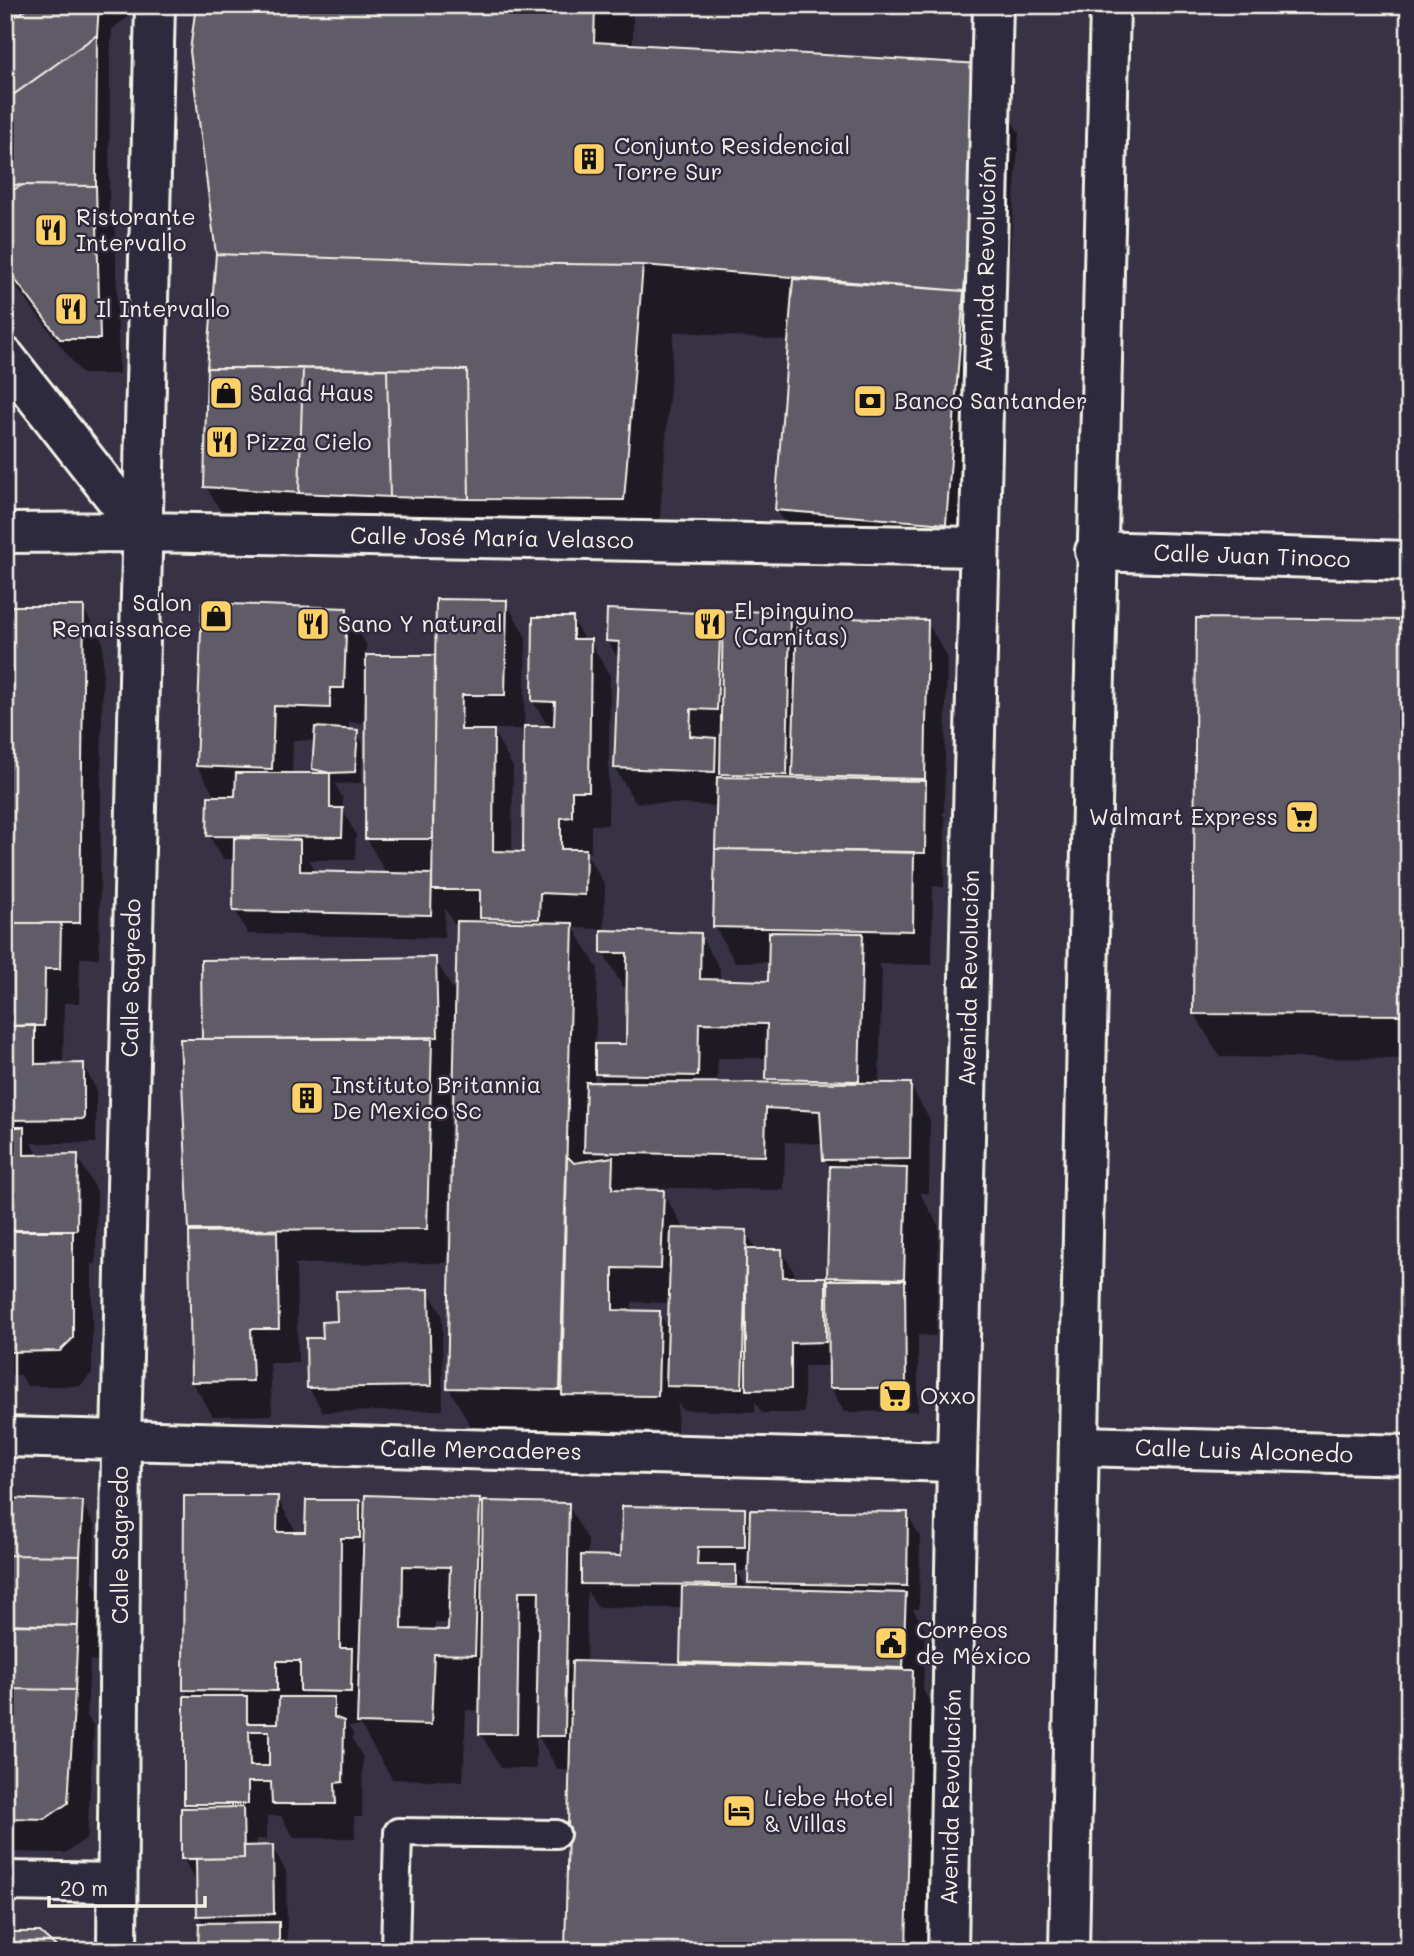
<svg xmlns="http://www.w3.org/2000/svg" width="1414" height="1956" viewBox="0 0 1414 1956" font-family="Mali,sans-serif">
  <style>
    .shadow { fill: #0007; fill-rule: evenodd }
    .building { fill: #5f5c67; stroke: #f4f1e8; stroke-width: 2; fill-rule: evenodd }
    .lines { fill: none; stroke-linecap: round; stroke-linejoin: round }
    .lane-casing { stroke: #f4f1e8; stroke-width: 32 }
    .street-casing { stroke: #f4f1e8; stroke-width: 44 }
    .primary-casing { stroke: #f4f1e8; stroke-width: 44 }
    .lane { stroke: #2f2a3d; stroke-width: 26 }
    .street { stroke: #2f2a3d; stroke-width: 38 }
    .primary { stroke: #2f2a3d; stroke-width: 38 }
    .labels { text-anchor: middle; stroke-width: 5; stroke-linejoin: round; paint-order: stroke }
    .poi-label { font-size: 23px; fill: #f4f1e8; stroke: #2f2a3d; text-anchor: start }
    .street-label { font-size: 23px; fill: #f4f1e8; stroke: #2f2a3d }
  </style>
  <rect width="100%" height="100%" fill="#373244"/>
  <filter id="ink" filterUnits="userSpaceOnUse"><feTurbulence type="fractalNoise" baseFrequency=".0143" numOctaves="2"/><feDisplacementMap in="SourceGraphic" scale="14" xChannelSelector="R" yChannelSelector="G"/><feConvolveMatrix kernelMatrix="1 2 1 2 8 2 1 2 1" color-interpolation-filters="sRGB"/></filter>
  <g filter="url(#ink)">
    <!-- shadow -->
    <path class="shadow" d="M5,5H134V13L112,29L110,60L109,211L115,222L119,374H82L5,272V195L16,190L13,185L9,130L5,133Z
      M198,5H633V46L980,66L1019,133L1002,358L971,567L802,554L777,510L790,341L683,332H674L657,557L504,556L482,518V522L314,517L220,510L206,487L217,254Z
      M506,602L526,637L524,728H549L533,701L572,619L585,641H590L610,676L608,825H591V852H585L605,885L604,932L700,935L720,969V982L770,983V962H735L715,927L718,806L635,802L615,768L620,662L608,641L720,616L725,624L789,614L798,629L927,622L947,656L944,813H942L945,818L944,887L933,886L932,965L878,964L882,970L879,1085H910L930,1120L929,1193H920L939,1227L936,1336L918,1335V1411L844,1412L831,1388V1366H804V1413H762L755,1401V1412L682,1410L678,1403L677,1431L585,1429L584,1434L474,1432L449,1388L456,1071H449L451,1075L447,1263L294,1264L296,1267L298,1363H270L272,1415L213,1416L192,1382L193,1233L191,1229L203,1041V962L435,959L457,996L459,924H454L445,908L444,938L248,934L235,910V859H223L209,835L216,798L197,766L346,610L366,644V656L437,657ZM364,701H367V839L387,875L313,873V866L309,860H355L356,834L343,811V799L335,784L361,783L363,744L357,732L349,731V722L363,723ZM492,729H526L525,854L512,853L513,767ZM293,740L316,741L314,768L318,775H292ZM574,928L603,929V952L623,987H628L627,1046L595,1045L598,969ZM718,1058H768V1078L771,1085L717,1084ZM595,1071L603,1084H594ZM785,1142L824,1144L825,1159L832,1171L830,1288L825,1278L795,1279V1274L781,1250L757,1251L746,1232L682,1230L683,1227L663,1192L631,1191L628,1187L784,1190ZM632,1302L670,1303V1331L659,1313L632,1312Z
      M5,607L83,608L103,642L99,958H80L79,1003H64L63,1061H48V1066L83,1065L96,1089V1143H31L39,1156H77L97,1191L96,1264H92V1373L80,1386H27L21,1375H5Z
      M1409,621V1059L1220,1057L1194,1013Z
      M428,1291L442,1315L443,1410L323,1412L309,1388L324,1340L338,1323Z
      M277,1498L297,1533L307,1534L359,1502L366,1513L479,1501L485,1511L568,1505L588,1540V1557H623L744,1510L751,1523L907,1513L920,1537L919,1609H913L925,1629L923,1690L938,1716L931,1951H566L571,1770H558L536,1732V1769L501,1768L481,1734V1711L466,1710L463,1781L392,1779L361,1726H348L353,1733V1740L363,1758L362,1817H354L355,1838H294L281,1816H267V1839H256L257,1848L272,1847L286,1871L287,1940L292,1951H200L204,1925L198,1915L196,1882L183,1858L189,1809L185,1804L190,1698L185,1690ZM737,1571H750V1583L754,1590H748ZM360,1572H364L363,1604H360ZM587,1591L597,1607L683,1608L681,1661L684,1666L586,1664ZM435,1623H450V1632H435Z
      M5,1500L82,1503L95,1527L93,1582L99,1593L97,1661L90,1660L87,1716L94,1727L87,1838L65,1853L5,1852Z"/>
    <!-- building -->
    <path class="building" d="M5,5H32L5,24Z
      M32,5H99L97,35L6,100L5,24Z
      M196,5H595L594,42L981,64L964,291L643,265L472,263L216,254L190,51Z
      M97,35L96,186L11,185L6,100Z
      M23,185L96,186L100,339H60L5,266V193Z
      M216,254L472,263L643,265L624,500L469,499L467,370L207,368Z
      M793,279L964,291L946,524L775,510Z
      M207,368H303L299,493L204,487Z
      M303,368L387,369L390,497L299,493Z
      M387,369L467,370L469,499L390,497Z
      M436,599L507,600L505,695H462L461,730H494L493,851L523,852L524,726H554L555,702L532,701L533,617H573V639H591L589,791H572V817L561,818V849H586L585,895L540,893L539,919L480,918V890H432Z
      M202,603L347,608L344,688H330V708L274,706L272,769L196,766Z
      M5,606H84L80,923H5Z
      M607,609L721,614L717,710L691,709L690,736L716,738L715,772L614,768L619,642L606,641Z
      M723,611L790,612L787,775L720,774Z
      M797,617L928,620L925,779L792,776Z
      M1196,618L1409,620V1015L1193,1014Z
      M366,655H435L433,839H365Z
      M315,727L358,730L355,772L330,773L312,769Z
      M236,773H330V808H343L342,837L207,836L208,796H235Z
      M717,777L926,781L925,853L715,849Z
      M234,838L300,840V871L432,874L431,915L233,911Z
      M715,849L914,852L913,931L713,927Z
      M457,921L573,923L560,1390L447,1388Z
      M5,923H61L60,969H45L44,1026H5Z
      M601,930L701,933L700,979L768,981L769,932L863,933L859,1081L766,1079L767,1024L699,1023L698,1076L595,1074V1044H626L627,953H601Z
      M436,957L438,1037L202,1039L201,960Z
      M35,1025V1064L84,1063V1119L5,1120V1026Z
      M180,1039H432L427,1229L189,1230Z
      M586,1082L911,1083L910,1159L823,1160L820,1111L766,1108L765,1156L584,1152Z
      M5,1127H24V1155L78,1154L77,1230H5Z
      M567,1156L574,1163L613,1157L612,1189L664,1190L661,1269L613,1268V1310L660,1311L658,1396L562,1395Z
      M830,1166L907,1168L904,1279L827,1277Z
      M671,1228L747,1230L742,1388L666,1386Z
      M6,1231H73V1338L60,1351L5,1352Z
      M277,1231L279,1329H251L253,1381L191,1382L189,1232Z
      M746,1249H782L783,1277H826V1342L791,1343V1389L746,1390Z
      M828,1280H905L906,1388H829Z
      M429,1289L431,1386L307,1388L306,1338H323L322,1322L337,1321L336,1291Z
      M365,1495L480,1499L475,1655L434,1654L431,1725L357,1723ZM403,1566L450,1567L448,1630L402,1629Z
      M184,1496H278L277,1532H305L306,1500H360V1538H341L340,1648H352L351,1692L300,1691V1661H277V1691L183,1690Z
      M5,1498L83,1501L80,1556L5,1555Z
      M483,1501L569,1503L565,1736H536L539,1591H519L517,1734H479Z
      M622,1506L745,1508V1547H698L697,1565H736V1585L581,1584V1555L621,1556Z
      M750,1510L908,1512L907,1586L748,1583Z
      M5,1555L80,1556L78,1626L5,1624Z
      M682,1586L906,1593L903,1668L680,1662Z
      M5,1625L78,1626L75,1690L5,1689Z
      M572,1661L913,1670L906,1951H565Z
      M5,1689L75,1690L68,1803L45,1819L5,1818Z
      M184,1696H247V1723H278L279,1697H334V1717L344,1721L343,1782L335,1783L336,1804H272L271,1782H248V1804H184ZM249,1731H269V1766H250Z
      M243,1807L244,1858L181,1859V1808Z
      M273,1845L274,1914L197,1916L196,1859L244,1858V1846Z
      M279,1922V1951H198L199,1923Z
      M5,1932H40L61,1951H5Z"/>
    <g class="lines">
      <defs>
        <path id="lane" d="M395,1951L398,1832L556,1834"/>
        <path id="street" d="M5,357L142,532
          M5,533L142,532L979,547
          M1095,551L1409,561
          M5,1437L957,1462
          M1080,1446L1409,1455
          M5,1881L117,1883
          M117,1951L121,1441L155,5"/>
        <path id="primary" d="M948,1951L957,1462L993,5
          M1069,1951C1083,1302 1092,654 1110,5"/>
      </defs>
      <!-- lane casing -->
      <use href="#lane" class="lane-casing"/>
      <!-- street casing -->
      <use href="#street" class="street-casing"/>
      <!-- primary casing -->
      <use href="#primary" class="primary-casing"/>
      <!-- lane -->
      <use href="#lane" class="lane"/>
      <!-- street -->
      <use href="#street" class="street"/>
      <!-- primary -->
      <use href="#primary" class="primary"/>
    </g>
  </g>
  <!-- icons -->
  <defs>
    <symbol id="building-square" viewBox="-11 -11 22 22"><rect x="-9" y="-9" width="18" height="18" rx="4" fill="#ffd166" stroke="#2f2a3d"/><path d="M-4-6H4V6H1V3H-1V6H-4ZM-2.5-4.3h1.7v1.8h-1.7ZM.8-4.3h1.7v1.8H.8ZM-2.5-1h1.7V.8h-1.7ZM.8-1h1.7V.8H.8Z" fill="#111"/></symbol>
    <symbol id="restaurant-square" viewBox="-11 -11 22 22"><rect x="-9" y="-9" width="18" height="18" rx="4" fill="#ffd166" stroke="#2f2a3d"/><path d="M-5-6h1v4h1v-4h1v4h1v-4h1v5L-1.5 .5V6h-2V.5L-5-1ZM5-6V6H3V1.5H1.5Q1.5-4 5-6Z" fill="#111"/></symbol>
    <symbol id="shop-square" viewBox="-11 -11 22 22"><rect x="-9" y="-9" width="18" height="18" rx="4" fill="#ffd166" stroke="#2f2a3d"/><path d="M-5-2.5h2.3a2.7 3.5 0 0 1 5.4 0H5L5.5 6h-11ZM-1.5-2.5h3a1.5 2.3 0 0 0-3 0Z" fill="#111"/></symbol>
    <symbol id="bank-square" viewBox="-11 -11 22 22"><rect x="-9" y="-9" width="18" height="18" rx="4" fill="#ffd166" stroke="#2f2a3d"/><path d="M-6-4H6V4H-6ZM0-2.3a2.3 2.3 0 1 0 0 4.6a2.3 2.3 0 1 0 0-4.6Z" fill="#111"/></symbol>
    <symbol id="supermarket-square" viewBox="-11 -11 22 22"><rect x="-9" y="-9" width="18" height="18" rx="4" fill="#ffd166" stroke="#2f2a3d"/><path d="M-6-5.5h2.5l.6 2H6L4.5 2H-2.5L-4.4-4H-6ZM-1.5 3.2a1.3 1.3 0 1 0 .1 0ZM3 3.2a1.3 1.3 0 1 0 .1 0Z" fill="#111"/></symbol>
    <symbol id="civic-square" viewBox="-11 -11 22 22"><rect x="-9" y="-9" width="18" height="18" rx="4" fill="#ffd166" stroke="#2f2a3d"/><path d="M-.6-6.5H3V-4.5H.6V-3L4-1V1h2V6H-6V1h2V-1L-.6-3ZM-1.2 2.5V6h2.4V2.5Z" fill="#111"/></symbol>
    <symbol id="hotel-square" viewBox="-11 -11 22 22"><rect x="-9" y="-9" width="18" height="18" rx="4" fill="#ffd166" stroke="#2f2a3d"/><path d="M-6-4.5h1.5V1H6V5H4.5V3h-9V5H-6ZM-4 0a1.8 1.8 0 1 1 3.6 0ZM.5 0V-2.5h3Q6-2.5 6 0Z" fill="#111"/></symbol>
  </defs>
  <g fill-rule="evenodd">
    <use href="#building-square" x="570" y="140" width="38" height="38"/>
    <use href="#restaurant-square" x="32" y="211" width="38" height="38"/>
    <use href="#restaurant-square" x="52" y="290" width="38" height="38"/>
    <use href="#shop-square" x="207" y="374" width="38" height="38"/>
    <use href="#bank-square" x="851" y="382" width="38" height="38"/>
    <use href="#restaurant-square" x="203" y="423" width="38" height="38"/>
    <use href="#shop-square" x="197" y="597" width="38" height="38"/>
    <use href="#restaurant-square" x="294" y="605" width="38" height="38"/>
    <use href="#restaurant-square" x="691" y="605" width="38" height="38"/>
    <use href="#supermarket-square" x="1283" y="798" width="38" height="38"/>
    <use href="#building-square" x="288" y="1079" width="38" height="38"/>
    <use href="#supermarket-square" x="876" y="1377" width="38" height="38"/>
    <use href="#civic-square" x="872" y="1624" width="38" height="38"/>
    <use href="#hotel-square" x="720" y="1792" width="38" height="38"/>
  </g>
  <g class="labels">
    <!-- poi labels -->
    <g class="poi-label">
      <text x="614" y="154">Conjunto Residencial<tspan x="614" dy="26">Torre Sur</tspan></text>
      <text x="76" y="225">Ristorante<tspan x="76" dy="26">Intervallo</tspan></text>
      <text x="96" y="317">Il Intervallo</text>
      <text x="250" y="401">Salad Haus</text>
      <text x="894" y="409">Banco Santander</text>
      <text x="246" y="450">Pizza Cielo</text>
      <text x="192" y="611" text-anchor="end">Salon<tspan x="192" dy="26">Renaissance</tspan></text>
      <text x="734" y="619">El pinguino<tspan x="734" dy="26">(Carnitas)</tspan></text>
      <text x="338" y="632">Sano Y natural</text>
      <text x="1278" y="825" text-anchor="end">Walmart Express</text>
      <text x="332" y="1093">Instituto Britannia<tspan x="332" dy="26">De Mexico Sc</tspan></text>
      <text x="920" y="1404">Oxxo</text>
      <text x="916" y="1638">Correos<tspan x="916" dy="26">de México</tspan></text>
      <text x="764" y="1806">Liebe Hotel<tspan x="764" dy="26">&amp; Villas</tspan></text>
    </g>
    <!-- street labels -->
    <g class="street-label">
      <text transform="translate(986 264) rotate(-89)" y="8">Avenida Revolución</text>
      <text transform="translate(492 538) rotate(1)" y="8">Calle José María Velasco</text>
      <text transform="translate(1252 556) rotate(2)" y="8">Calle Juan Tinoco</text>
      <text transform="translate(131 978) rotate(-89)" y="8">Calle Sagredo</text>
      <text transform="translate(969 978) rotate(-89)" y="8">Avenida Revolución</text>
      <text transform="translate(481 1450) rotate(1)" y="8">Calle Mercaderes</text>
      <text transform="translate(1244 1451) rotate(2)" y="8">Calle Luis Alconedo</text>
      <text transform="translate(120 1545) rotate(-90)" y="8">Calle Sagredo</text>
      <text transform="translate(951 1797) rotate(-89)" y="8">Avenida Revolución</text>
    </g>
  </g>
  <!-- margin -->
  <rect width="1414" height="1956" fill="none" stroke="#2f2a3d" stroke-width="28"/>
  <rect x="14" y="14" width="1386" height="1928" fill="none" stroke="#f4f1e8" stroke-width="2.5" filter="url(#ink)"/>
  <!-- scale -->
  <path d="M49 1896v10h156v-10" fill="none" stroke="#f4f1e8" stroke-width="3.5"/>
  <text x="60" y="1896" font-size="21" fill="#f4f1e8" stroke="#2f2a3d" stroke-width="5" paint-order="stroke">20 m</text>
</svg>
